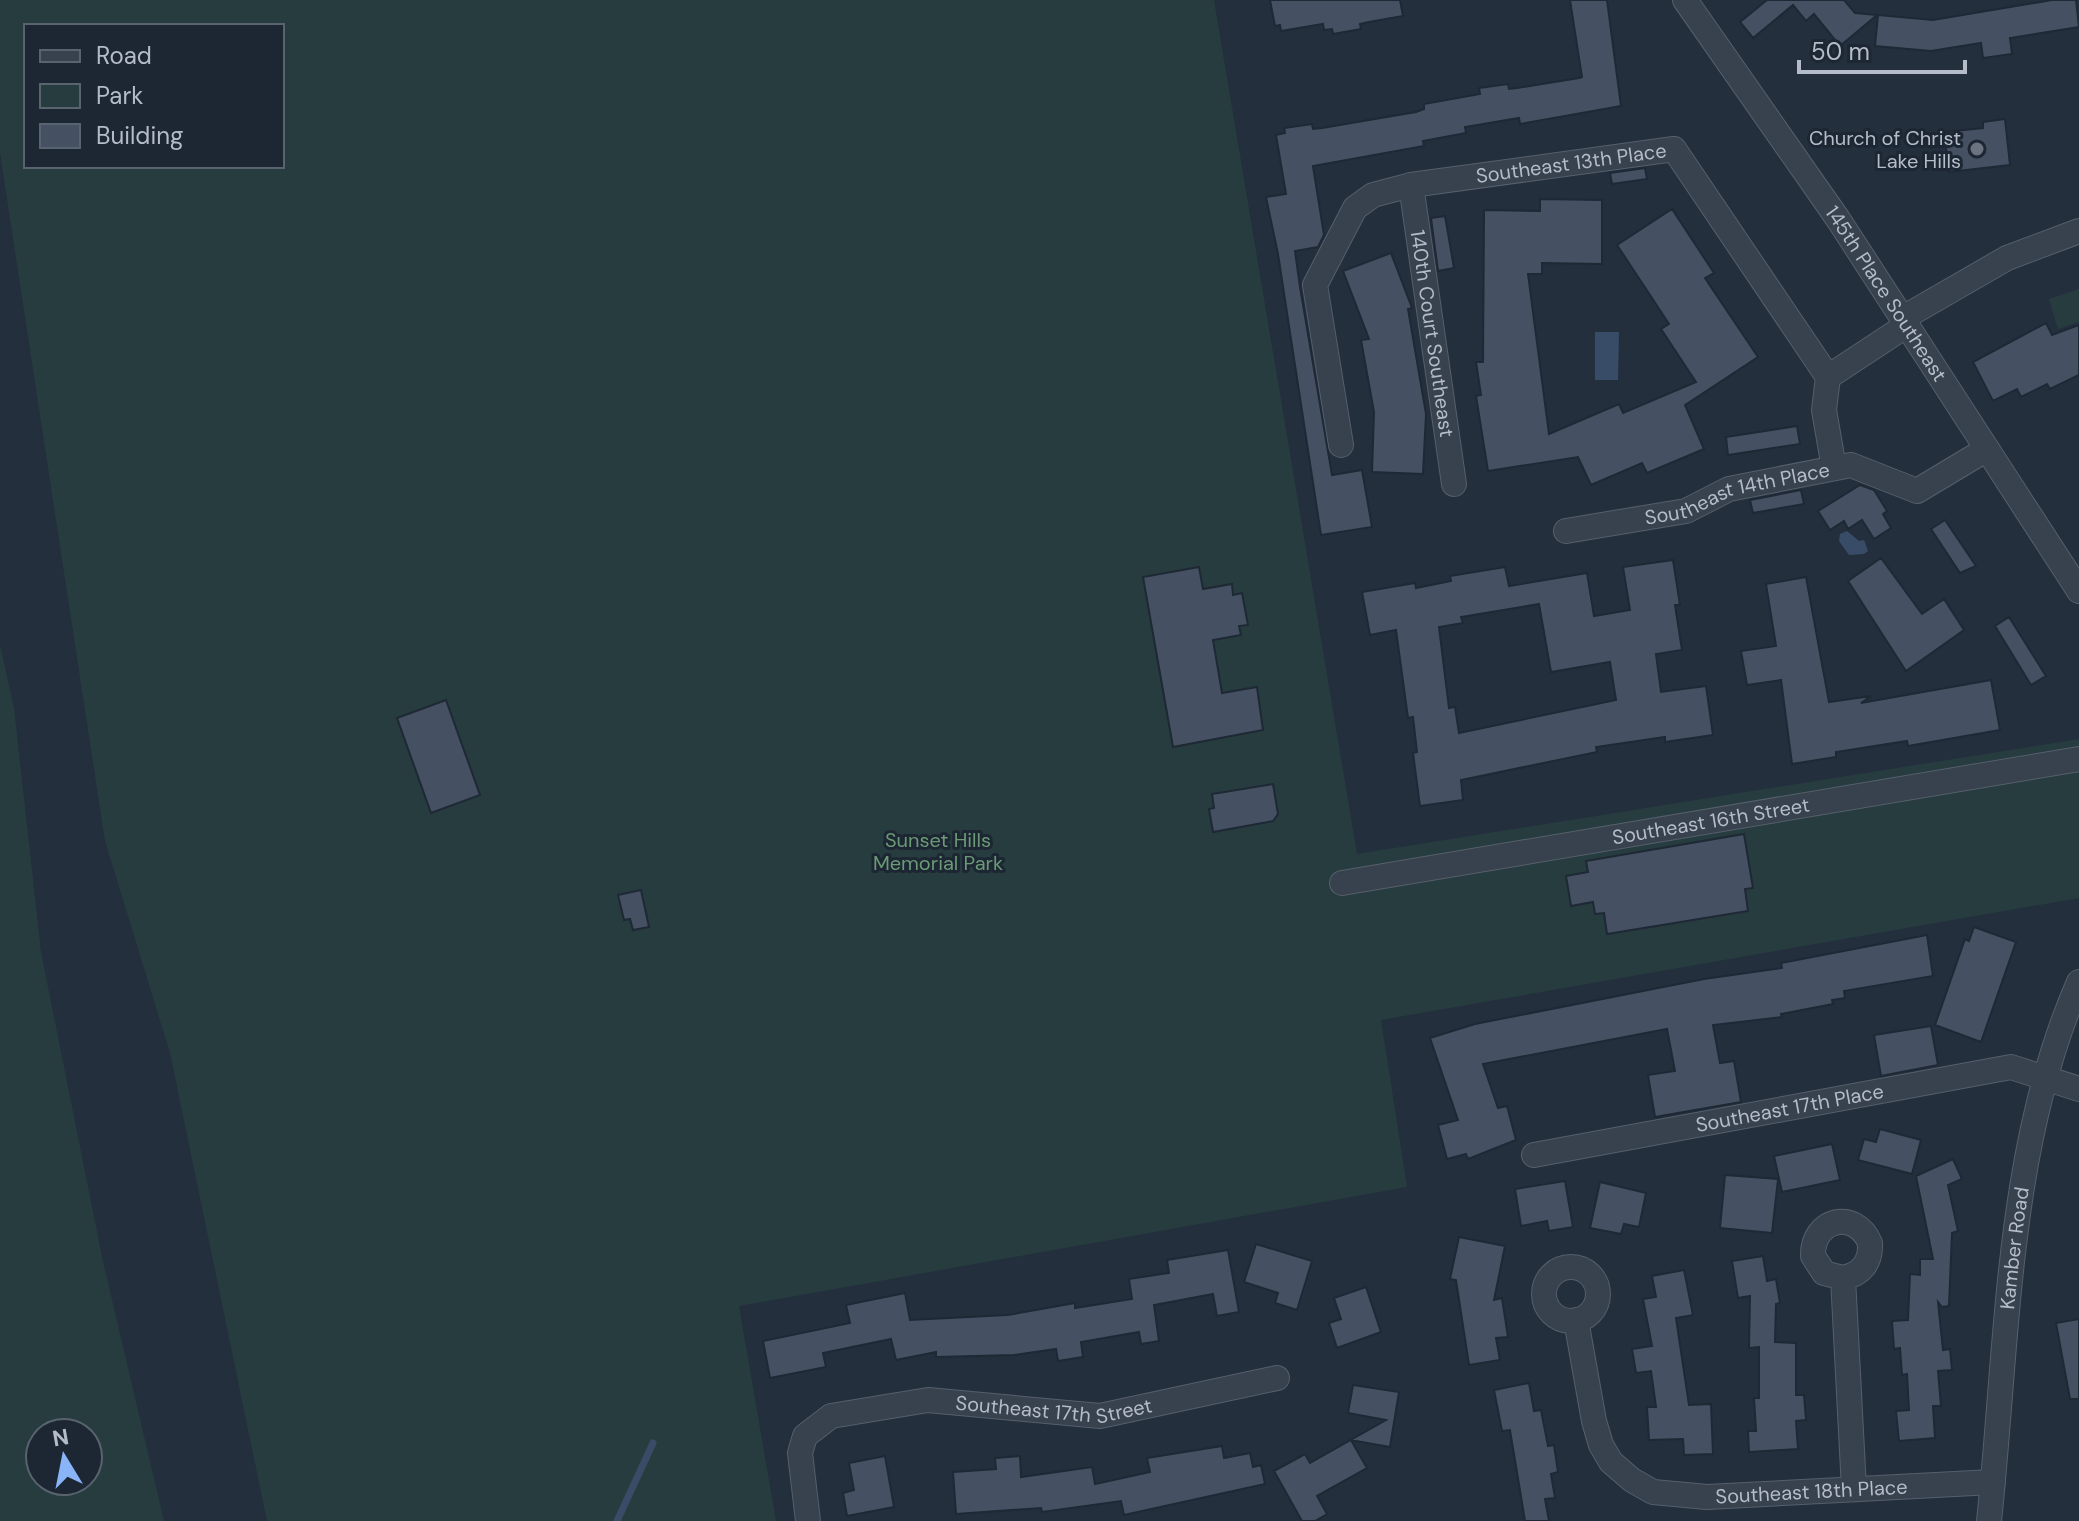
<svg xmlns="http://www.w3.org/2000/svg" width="2079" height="1521" viewBox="0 0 2079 1521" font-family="'DM Sans',sans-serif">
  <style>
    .green { fill: #263c3f; fill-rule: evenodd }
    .water { fill: #394c67 }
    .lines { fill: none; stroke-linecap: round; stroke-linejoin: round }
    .stream { stroke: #394c67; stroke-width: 7 }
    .building { fill: #455162; stroke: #1f2835; stroke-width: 2; fill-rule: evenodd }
    .minor-casing { stroke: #565f6c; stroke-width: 26 }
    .minor { stroke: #38414e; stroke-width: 24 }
    .worship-dot { fill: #6b7280; stroke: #1d2633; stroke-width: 3 }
    .labels { text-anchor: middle; stroke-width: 6; stroke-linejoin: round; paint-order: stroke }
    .poi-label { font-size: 20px; fill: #b4bcc9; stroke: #1d2633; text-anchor: end }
    .street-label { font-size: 20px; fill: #b4bcc9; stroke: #1d2633 }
    .park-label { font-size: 20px; fill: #6b9a76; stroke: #1d2633 }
  </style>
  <rect width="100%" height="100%" fill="#242f3e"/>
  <!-- green -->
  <path class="green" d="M0,0H1214L1357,854L2079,739V898L1381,1020L1407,1187L739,1306L776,1521H267L170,1053L105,841L0,153ZM26,26H282V166H26Z
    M2079,289V322L2058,329L2049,299Z
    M0,645L14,708L41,952L102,1257L164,1521H0ZM88,1433V1481H40V1433Z"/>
  <!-- water -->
  <path class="water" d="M1595,332H1619L1618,380H1595Z
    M1847,531L1859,541L1864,540L1868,551L1864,554L1849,555L1839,541L1840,534Z"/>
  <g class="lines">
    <!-- stream -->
    <path class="stream" d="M617,1521L653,1443"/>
  </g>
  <!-- building -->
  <path class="building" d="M1270,0H1400L1403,16L1369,22L1360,24L1361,29L1333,34L1332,29L1324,30L1323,24L1281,31L1280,25L1275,26Z
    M1570,0H1607L1621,106L1520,124L1519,118L1465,127L1466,133L1423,141L1424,146L1313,166L1324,235L1318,247L1295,251L1300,287L1332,475L1362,470L1372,527L1321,535L1278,254L1266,197L1286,194L1276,135L1285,133L1284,128L1312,124L1313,129L1322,128L1416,112L1424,109V104L1480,94L1479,88L1508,84L1509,89L1517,88L1579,78L1582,77Z
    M1767,0H1844L1855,13L1877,15L1840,46L1814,14L1806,21L1793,5L1753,38L1740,22Z
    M2052,0H2076L2079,27L2010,38L2012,54L1983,58L1981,43L1931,51L1875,46L1878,15L1933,20Z
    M2005,119L2010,165L1949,172L1944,132L1983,128V122Z
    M1645,168L1647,179L1612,184L1610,173Z
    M1540,199L1602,200V264L1542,263V274H1528L1549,434L1619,404L1623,413L1696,382L1661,329L1669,324L1617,245L1672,209L1714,273L1705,278L1758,357L1685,405L1704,449L1647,473L1642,463L1591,485L1578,457L1488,471L1476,396L1481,395L1476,362H1483L1484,210L1540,211Z
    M1445,216L1454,268L1438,271L1431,218Z
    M1391,253L1412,308L1408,309L1426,414L1423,474L1372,472L1374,412L1361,340L1369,339L1343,271Z
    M2046,323L2052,335L2079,325V375L2050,389L2047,384L2021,397L2017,389L1993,401L1973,362Z
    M1797,426L1800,444L1728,455L1726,437Z
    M1860,485L1874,490L1887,511L1883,514L1891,528L1874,539L1862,520L1848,529L1844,521L1830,530L1818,511Z
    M1801,490L1804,504L1753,513L1750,500Z
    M1945,520L1976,566L1960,573L1931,529Z
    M1881,558L1922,614L1944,599L1964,630L1906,671L1848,581Z
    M1673,560L1680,605H1675L1682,650L1656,654L1661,692L1706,686L1713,735L1665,742V737L1596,747L1597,752L1461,780L1463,800L1420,806L1413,753L1417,752L1413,717L1408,718L1396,630L1370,635L1362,592L1415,583L1416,588L1451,581L1450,576L1505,567L1509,586L1587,573L1594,616L1630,610L1623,567ZM1539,604L1551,672L1610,662L1616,700L1459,733L1455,707L1449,708L1439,627L1463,623L1461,617Z
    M1199,567L1203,589L1232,584L1233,595L1242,593L1248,625L1239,626L1241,635L1213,640L1222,693L1257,687L1263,730L1173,747L1143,577Z
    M1806,577L1829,702L1871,696L1861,703L1991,680L2000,730L1908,746L1907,741L1836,752V757L1792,764L1781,680L1747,685L1741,651L1776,646L1766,584Z
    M2009,617L2046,676L2031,685L1995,626Z
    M446,700L480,795L431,813L397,718Z
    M1273,784L1278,814L1273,821L1213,832L1209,809L1214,808L1212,794Z
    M1744,834L1753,888L1745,889L1748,911L1607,934L1604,913L1595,914L1593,902L1571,906L1566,876L1588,872L1586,861Z
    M641,890L649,927L633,930L630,919L624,920L618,895Z
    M1974,927L2016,942L1981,1042L1935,1025L1965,939L1969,941Z
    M1927,935L1933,976L1844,991L1845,998L1832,1000L1833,1004L1781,1014L1782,1017L1713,1025L1720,1063L1734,1061L1741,1102L1655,1117L1648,1075L1675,1071L1667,1029L1483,1064L1498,1108L1507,1106L1516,1140L1468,1159L1466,1154L1447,1159L1438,1125L1458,1120L1430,1038L1475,1024L1704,979L1782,968L1781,963Z
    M1931,1026L1938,1065L1881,1076L1874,1035Z
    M1880,1129L1921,1140L1912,1174L1858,1160L1864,1139L1876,1142Z
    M1832,1144L1840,1180L1782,1192L1774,1156Z
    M1953,1159L1962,1179L1948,1185L1958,1231L1952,1233L1949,1306L1942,1307L1938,1302L1943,1350L1950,1349L1952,1370L1938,1371L1941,1406H1933L1935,1438L1899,1441L1896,1411L1909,1410L1907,1374L1902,1375L1900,1348L1894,1349L1892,1321L1908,1320L1910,1274L1920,1275V1259H1933L1916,1176Z
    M1725,1175L1778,1179L1772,1233L1720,1228Z
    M1565,1181L1573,1227L1549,1231L1547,1221L1521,1226L1515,1189Z
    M1600,1182L1646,1193L1639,1227L1624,1224L1621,1234L1590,1228Z
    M1459,1237L1505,1246L1494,1300L1502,1298L1508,1337L1496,1338L1500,1360L1469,1365L1456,1280L1450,1279Z
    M1256,1244L1312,1261L1297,1310L1275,1303L1278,1293L1244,1282Z
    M1228,1250L1239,1312L1217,1316L1213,1294L1154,1305L1159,1341L1141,1344L1139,1332L1081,1342L1083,1357L1058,1361L1056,1349L1014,1355L936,1357V1352L896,1360L891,1339L823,1353L826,1367L770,1378L763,1341L850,1323L846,1305L905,1293L910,1320L1008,1315L1075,1303V1308L1132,1299L1129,1279L1169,1273L1167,1260Z
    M1763,1256L1767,1281L1776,1279L1780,1303L1776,1304L1775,1342L1796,1343V1395H1804L1806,1420L1796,1421L1798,1449L1749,1452L1748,1431H1756L1754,1398H1759V1347L1749,1348L1750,1296L1738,1298L1732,1261Z
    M1684,1270L1693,1315L1676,1318L1689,1405L1711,1404L1713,1454L1684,1455L1683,1439L1649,1440L1647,1407H1656L1651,1371L1636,1373L1632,1349L1652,1346L1643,1299L1656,1297L1652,1276Z
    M1366,1287L1381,1332L1337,1348L1329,1323L1341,1319L1334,1298Z
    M2079,1319V1399H2070L2056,1323Z
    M1529,1383L1534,1411L1541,1410L1548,1446L1554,1445L1558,1472L1551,1474L1555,1498L1545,1499L1549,1521H1525L1510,1430L1502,1431L1494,1390Z
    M1353,1385L1399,1392L1390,1447L1351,1440L1367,1468L1317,1496L1327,1514L1315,1521H1302L1274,1471L1305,1454L1310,1463L1386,1420L1348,1413Z
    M1222,1446L1224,1458L1250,1453L1253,1467L1261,1465L1265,1484L1124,1515L1121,1501L1042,1512L1041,1508L956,1514L953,1472L996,1469L995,1458L1020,1456L1021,1477L1092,1467L1095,1484L1150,1472L1147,1458Z
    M885,1456L894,1507L847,1516L843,1493L854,1490L849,1463Z"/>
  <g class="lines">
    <defs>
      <g id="minor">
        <path id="s1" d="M1685,0L1838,219L2079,591"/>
        <path id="s2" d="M1411,185L1454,484"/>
        <path d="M1903,318L2007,258L2079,231"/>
        <path d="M1828,377L1824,410L1834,468"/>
        <path id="s3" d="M1341,445L1315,285L1355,208L1373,195L1411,185L1674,149L1828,377L1907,325"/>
        <path id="s4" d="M1566,531L1686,511L1729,489L1851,465L1917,491L1987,449"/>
        <path id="s5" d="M1342,883L2079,759"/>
        <path id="s6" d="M1534,1155L2011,1067L2079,1089"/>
        <circle cx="1571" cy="1294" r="27"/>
        <path d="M1843,1278L1824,1273L1813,1256C1812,1219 1855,1208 1870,1243C1871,1262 1862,1274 1843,1278L1854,1489"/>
        <path id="s7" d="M1576,1320L1594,1421L1601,1445L1611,1462L1632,1480L1653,1492L1707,1497L1993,1482"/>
        <path id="s8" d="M808,1521L800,1453L805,1436L831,1416L928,1400L1100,1416L1277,1378"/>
        <path id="s9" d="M1989,1521C2008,1342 2006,1148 2079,982"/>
      </g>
    </defs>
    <!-- minor casing -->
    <use href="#minor" class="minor-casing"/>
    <!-- minor -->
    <use href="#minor" class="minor"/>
  </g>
  <!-- markers -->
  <circle class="worship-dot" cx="1977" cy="149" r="8"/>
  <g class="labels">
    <!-- poi labels -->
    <g class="poi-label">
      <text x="1961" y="145">Church of Christ<tspan x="1961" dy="23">Lake Hills</tspan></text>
    </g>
    <!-- street labels -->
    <g class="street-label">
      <text dy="7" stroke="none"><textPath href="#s3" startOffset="472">Southeast 13th Place</textPath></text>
      <text dy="7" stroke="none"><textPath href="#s1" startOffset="356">145th Place Southeast</textPath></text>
      <text dy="7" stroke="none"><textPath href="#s2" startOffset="150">140th Court Southeast</textPath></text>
      <text dy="7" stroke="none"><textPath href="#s4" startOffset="176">Southeast 14th Place</textPath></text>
      <text dy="7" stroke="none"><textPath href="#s5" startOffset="374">Southeast 16th Street</textPath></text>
      <text dy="7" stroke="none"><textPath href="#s6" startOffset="260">Southeast 17th Place</textPath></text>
      <text dy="7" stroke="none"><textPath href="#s9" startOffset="274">Kamber Road</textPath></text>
      <text dy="7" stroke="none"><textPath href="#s8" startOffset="344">Southeast 17th Street</textPath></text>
      <text dy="7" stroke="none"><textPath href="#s7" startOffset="358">Southeast 18th Place</textPath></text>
    </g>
    <!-- park labels -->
    <g class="park-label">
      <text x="938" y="847">Sunset Hills<tspan x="938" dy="23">Memorial Park</tspan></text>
    </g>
  </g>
  <!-- legend -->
  <rect x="24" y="24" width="260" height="144" fill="#1d2633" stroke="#59626f" stroke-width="2"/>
  <rect x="40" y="50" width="40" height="12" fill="#38414e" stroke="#59626f" stroke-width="2"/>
  <text x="96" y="64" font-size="24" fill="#b4bcc9">Road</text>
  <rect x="40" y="84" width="40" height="24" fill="#263c3f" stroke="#59626f" stroke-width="2"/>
  <text x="96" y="104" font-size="24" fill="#b4bcc9">Park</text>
  <rect x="40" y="124" width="40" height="24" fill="#455162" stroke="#59626f" stroke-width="2"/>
  <text x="96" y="144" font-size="24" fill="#b4bcc9">Building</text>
  <!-- north arrow -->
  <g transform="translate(64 1457) rotate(350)"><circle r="38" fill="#1d2633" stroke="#59626f" stroke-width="2"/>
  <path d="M0-6L14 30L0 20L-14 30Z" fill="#8ab4f8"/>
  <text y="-12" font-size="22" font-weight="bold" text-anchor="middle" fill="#b4bcc9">N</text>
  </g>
  <!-- scale -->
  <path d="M1799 60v12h166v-12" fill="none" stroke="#b4bcc9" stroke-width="4"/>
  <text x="1811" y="60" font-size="24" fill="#b4bcc9" stroke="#1d2633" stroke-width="6" paint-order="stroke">50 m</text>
</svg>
